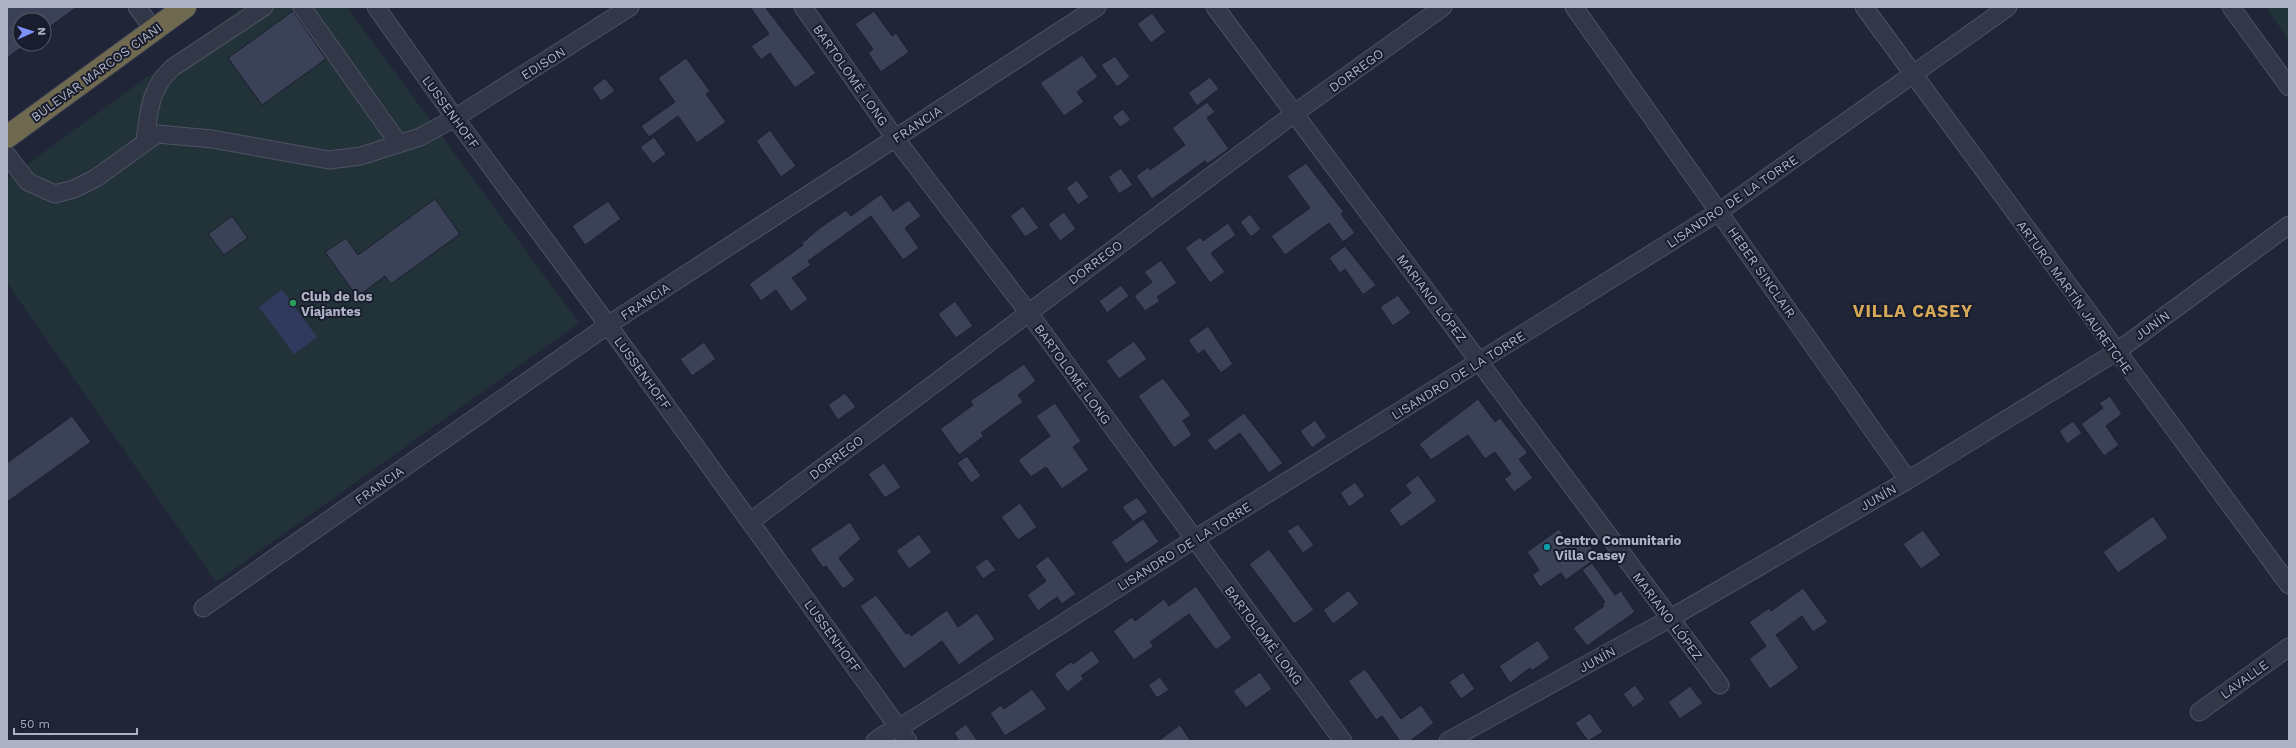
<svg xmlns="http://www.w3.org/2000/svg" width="2296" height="748" viewBox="0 0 2296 748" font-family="'Work Sans',sans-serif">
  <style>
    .green { fill: #223239 }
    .water { fill: #313a5e }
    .building { fill: #3b4258; stroke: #1b1f2f }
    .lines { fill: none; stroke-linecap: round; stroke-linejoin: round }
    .minor-casing { stroke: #4e5263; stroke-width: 19 }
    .highway-casing { stroke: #3b3f50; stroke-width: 24 }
    .minor { stroke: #333849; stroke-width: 17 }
    .highway { stroke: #6f6950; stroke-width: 22 }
    .leisure-dot { fill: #2e9e5b; stroke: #191d2d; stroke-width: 1.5 }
    .culture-dot { fill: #0f9aa8; stroke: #191d2d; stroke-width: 1.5 }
    .labels { text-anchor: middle; stroke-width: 4; stroke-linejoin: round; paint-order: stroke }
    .street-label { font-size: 13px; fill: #adb2c5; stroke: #191d2d }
    .poi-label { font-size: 13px; font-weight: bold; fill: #adb2c5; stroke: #191d2d; text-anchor: start }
    .district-label { font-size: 17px; font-weight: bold; letter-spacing: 1px; fill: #d6a958; stroke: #191d2d }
  </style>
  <rect width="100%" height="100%" fill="#202538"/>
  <!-- green -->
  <path class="green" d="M243,7H347L579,323L216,582L7,283V179Z
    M2266,7H2289V41Z"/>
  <!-- water -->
  <path class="water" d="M282,290L317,337L294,354L259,307Z"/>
  <!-- building -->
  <path class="building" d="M7,7H77L44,31V20H20V44H26L7,58Z
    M750,7H765L816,73L795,88L770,53L761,60L751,46L769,34Z
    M293,11L326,59L262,105L228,58Z
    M874,11L892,36L896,33L909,52L881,72L868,53L873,49L855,24Z
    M1152,13L1166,32L1151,43L1137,24Z
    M1082,55L1098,77L1077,92L1084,102L1064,116L1040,83Z
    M1115,56L1130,77L1117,87L1101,65Z
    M686,58L710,91L706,94L726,122L697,143L678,116L649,137L641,126L675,102L658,78Z
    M1210,77L1219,89L1197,106L1188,93Z
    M605,78L615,91L601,101L592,88Z
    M1207,102L1215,112L1207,118L1229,149L1207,164L1205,161L1152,199L1136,176L1148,167L1150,170L1185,145L1172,128Z
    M1123,109L1131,120L1120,127L1112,117Z
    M770,130L796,166L781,177L756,141Z
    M654,137L666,154L653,164L640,147Z
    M1306,163L1344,212L1341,214L1355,233L1343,242L1329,223L1285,255L1271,236L1310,208L1287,176Z
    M1121,168L1133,185L1119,194L1108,177Z
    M1077,180L1089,197L1078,205L1066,188Z
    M881,194L893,211L909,200L921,216L905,228L919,248L903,260L871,216L808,261L811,265L792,278L808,299L791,312L776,290L761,301L749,284L803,245L802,243L821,227L846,210L851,216Z
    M435,199L460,234L391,284L385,276L357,297L325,252L346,238L358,255Z
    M608,201L621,219L585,245L572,226Z
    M1023,206L1039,228L1025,237L1010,216Z
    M1064,212L1076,229L1060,241L1048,224Z
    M1250,214L1261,229L1251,237L1240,222Z
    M232,216L248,238L224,255L208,234Z
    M1228,223L1236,235L1211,253L1225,272L1210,283L1185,248L1200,237L1203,241Z
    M1345,246L1376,285L1363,295L1345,269L1340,273L1329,258Z
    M1161,260L1177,283L1157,297L1160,301L1145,311L1134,296L1152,282L1144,272Z
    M1121,285L1129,296L1107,313L1099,301Z
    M1398,295L1411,313L1393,326L1380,307Z
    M955,301L973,326L956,338L938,314Z
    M1208,326L1233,364L1221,373L1204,350L1198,354L1188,340Z
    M1134,341L1147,359L1119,379L1106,361Z
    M704,342L716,359L692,376L680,359Z
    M1024,364L1036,381L1018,395L1023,402L981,433L984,436L959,455L940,429L973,405L970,401Z
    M1163,378L1191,415L1183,421L1192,435L1174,448L1138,396Z
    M845,393L856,407L838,420L828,405Z
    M2110,396L2122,414L2106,426L2119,445L2104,456L2081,424L2103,408L2099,403Z
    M1478,399L1495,422L1500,418L1528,453L1519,459L1533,478L1514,492L1504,479L1511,474L1495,452L1485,459L1468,435L1431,460L1419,444Z
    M1055,403L1081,441L1073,447L1089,470L1062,489L1046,467L1031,477L1018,460L1050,436L1036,416Z
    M1244,413L1283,463L1269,473L1240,433L1215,451L1207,440Z
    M72,416L91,442L7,502V463Z
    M1315,420L1327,437L1312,448L1300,431Z
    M2073,421L2082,433L2067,444L2059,431Z
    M967,456L981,476L971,483L957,463Z
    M884,463L901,487L885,498L868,474Z
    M1418,475L1437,501L1401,527L1389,510L1411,493L1405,485Z
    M1355,482L1365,496L1349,507L1340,493Z
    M1137,497L1148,512L1133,522L1122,507Z
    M1020,503L1037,527L1018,540L1001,517Z
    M2153,516L2168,538L2118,573L2103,552Z
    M1143,519L1159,542L1126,564L1111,542Z
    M850,522L861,539L839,558L855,580L843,589L826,566L823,568L810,549Z
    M1298,524L1314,545L1303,553L1287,531Z
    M1559,529L1571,546L1584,537L1598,557L1566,580L1561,573L1540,587L1532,575L1539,570L1527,552Z
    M1923,530L1941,555L1921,569L1903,544Z
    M919,534L932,552L909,569L896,551Z
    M1269,549L1314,610L1294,624L1249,564Z
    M1048,556L1076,594L1062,604L1057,597L1038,611L1027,595L1046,581L1035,566Z
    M987,558L996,570L983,579L975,567Z
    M1592,563L1615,595L1621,591L1635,612L1587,646L1573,628L1604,606L1603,604L1605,602L1582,570Z
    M1196,586L1232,638L1216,650L1189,614L1150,642L1154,646L1134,660L1113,631L1132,617L1135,621L1164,599L1169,606Z
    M1803,588L1828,622L1813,632L1802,616L1776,635L1799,668L1770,689L1749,659L1766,646L1749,622L1769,608L1771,611Z
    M1349,590L1359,604L1333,624L1323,610Z
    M876,595L906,634L909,633L911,636L947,610L958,627L977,613L995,639L959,665L942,641L904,669L860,606Z
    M1538,640L1550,658L1532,671L1530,668L1510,683L1499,666Z
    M1092,650L1100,662L1081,676L1084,679L1067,692L1054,674L1071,662L1073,664Z
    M1365,669L1401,719L1421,705L1434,723L1410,741H1400L1382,716L1376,720L1348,681Z
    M1260,672L1272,689L1246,708L1233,691Z
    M1463,672L1475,689L1461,699L1449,682Z
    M1160,677L1169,690L1157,698L1148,685Z
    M1635,685L1645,699L1633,708L1623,694Z
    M1690,686L1703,703L1680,719L1668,702Z
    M1032,689L1047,709L1005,736L990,713L1001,705L1004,709Z
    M1590,713L1603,732L1588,741L1575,723Z
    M966,724L978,741H959L954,733Z
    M1180,725L1191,741H1158Z"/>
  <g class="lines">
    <defs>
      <path id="minor" d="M137,7L154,30
        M302,7L399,144
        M376,7L455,118L608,325L908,741
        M803,7L895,138L1028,312L1343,741
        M1215,7L1720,685
        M1574,7L1908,480
        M1864,7L2289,585
        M2231,7L2289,87
        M145,141C149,112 149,90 172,68L264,7
        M7,155L28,182L55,194L74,189L96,178L157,134L212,139L329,160L361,156L420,137L455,118L630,7
        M750,522L1295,113L1443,7
        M203,608L608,325L1097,7
        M2199,712L2289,647
        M875,741L885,734L899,728L1193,540L1720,211L2008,7
        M1448,741L1669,619L1908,480L2116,352L2289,225"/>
      <path id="highway" d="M7,137L185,7"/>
    </defs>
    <!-- minor casing -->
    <use href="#minor" class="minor-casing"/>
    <!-- highway casing -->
    <use href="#highway" class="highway-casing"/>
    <!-- minor -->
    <use href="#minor" class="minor"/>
    <!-- highway -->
    <use href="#highway" class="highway"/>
  </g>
  <!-- markers -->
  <circle class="leisure-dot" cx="293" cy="303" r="4"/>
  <circle class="culture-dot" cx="1547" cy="547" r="4"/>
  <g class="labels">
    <!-- street labels -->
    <g class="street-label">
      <text transform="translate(543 63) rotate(-32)" y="5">EDISON</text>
      <text transform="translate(1356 70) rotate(-36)" y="5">DORREGO</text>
      <text transform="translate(96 72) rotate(-36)" y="5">BULEVAR MARCOS CIANI</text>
      <text transform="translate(851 75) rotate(55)" y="5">BARTOLOMÉ LONG</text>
      <text transform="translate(451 112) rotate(54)" y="5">LUSSENHOFF</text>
      <text transform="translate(917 124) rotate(-33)" y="5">FRANCIA</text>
      <text transform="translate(1732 201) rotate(-34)" y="5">LISANDRO DE LA TORRE</text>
      <text transform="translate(1095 262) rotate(-37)" y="5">DORREGO</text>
      <text transform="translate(1762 272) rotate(55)" y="5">HEBER SINCLAIR</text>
      <text transform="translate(2075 297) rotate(54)" y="5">ARTURO MARTÍN JAURETCHE</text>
      <text transform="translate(1432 298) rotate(53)" y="5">MARIANO LÓPEZ</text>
      <text transform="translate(645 301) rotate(-33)" y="5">FRANCIA</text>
      <text transform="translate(2152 325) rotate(-36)" y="5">JUNÍN</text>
      <text transform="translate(643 373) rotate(54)" y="5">LUSSENHOFF</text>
      <text transform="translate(1073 374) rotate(54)" y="5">BARTOLOMÉ LONG</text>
      <text transform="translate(1458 375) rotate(-32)" y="5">LISANDRO DE LA TORRE</text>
      <text transform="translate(836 457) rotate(-37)" y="5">DORREGO</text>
      <text transform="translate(379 485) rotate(-35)" y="5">FRANCIA</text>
      <text transform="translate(1878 497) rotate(-30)" y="5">JUNÍN</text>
      <text transform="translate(1184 546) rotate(-32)" y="5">LISANDRO DE LA TORRE</text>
      <text transform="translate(1668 616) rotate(53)" y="5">MARIANO LÓPEZ</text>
      <text transform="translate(1264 635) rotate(53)" y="5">BARTOLOMÉ LONG</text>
      <text transform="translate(833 636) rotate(54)" y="5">LUSSENHOFF</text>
      <text transform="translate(1597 659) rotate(-29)" y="5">JUNÍN</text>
      <text transform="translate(2244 679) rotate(-36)" y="5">LAVALLE</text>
    </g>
    <!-- poi labels -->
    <g class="poi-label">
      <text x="301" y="301">Club de los<tspan x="301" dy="15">Viajantes</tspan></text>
      <text x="1555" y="545">Centro Comunitario<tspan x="1555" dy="15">Villa Casey</tspan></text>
    </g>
    <!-- district labels -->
    <g class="district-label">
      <text x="1913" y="317">VILLA CASEY</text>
    </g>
  </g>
  <!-- border -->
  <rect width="2296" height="748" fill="none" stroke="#adb2c5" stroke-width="16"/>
  <!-- north arrow -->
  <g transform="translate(32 32) rotate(87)"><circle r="19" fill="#191d2d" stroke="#54596a"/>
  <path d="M0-3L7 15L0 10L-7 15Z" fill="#7d93fb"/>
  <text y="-6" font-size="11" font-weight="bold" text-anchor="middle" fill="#adb2c5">N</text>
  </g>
  <!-- scale -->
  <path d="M14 728v6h123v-6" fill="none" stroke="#adb2c5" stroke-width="2"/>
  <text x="20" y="728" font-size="12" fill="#adb2c5" stroke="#191d2d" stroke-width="3" paint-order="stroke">50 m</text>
</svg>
